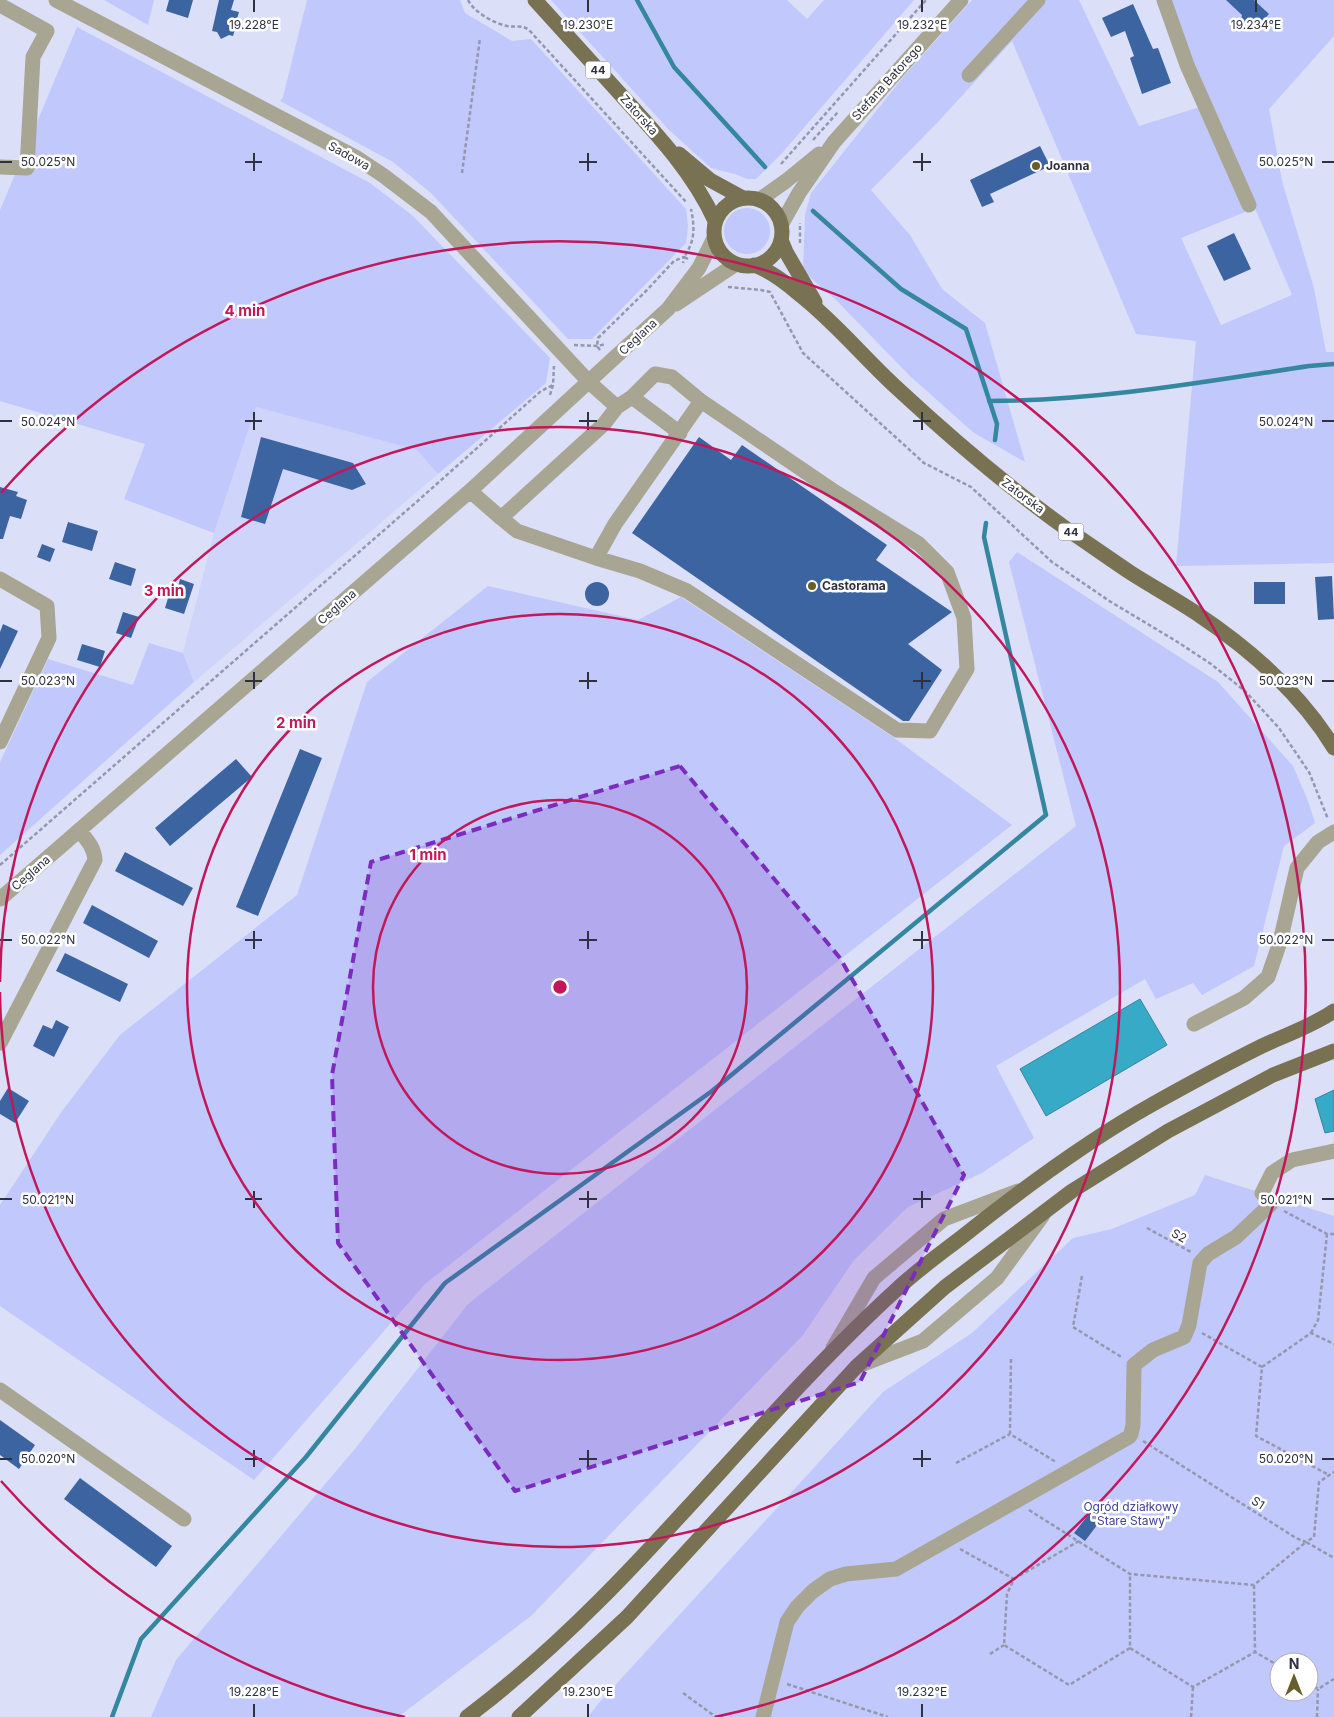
<svg xmlns="http://www.w3.org/2000/svg" width="1334" height="1717" viewBox="0 0 1334 1717" font-family="Inter,sans-serif">
  <style>
    .built { fill: #cfd4fb }
    .green { fill: #c1c8fc; fill-rule: evenodd }
    .water { fill: #37aac7; stroke: #35869f }
    .lines { fill: none; stroke-linecap: round; stroke-linejoin: round }
    .stream { stroke: #35869f; stroke-width: 4.5 }
    .building { fill: #3c64a1 }
    .path { stroke: #9598ad; stroke-width: 2.5; stroke-dasharray: 4 2.5; stroke-linecap: butt }
    .minor { stroke: #a8a593; stroke-width: 15 }
    .major { stroke: #797252; stroke-width: 15 }
    .marked { fill: #7b2cbf; fill-opacity: 0.2; stroke: #7b2cbf; stroke-width: 4; stroke-dasharray: 10 6; stroke-linejoin: round }
    .ticks { fill: none; stroke: #2f3141; stroke-width: 2 }
    .ring { fill: none; stroke: #c2185b; stroke-width: 2.5 }
    .poi-dot { fill: #685e2b; stroke: #fff; stroke-width: 2 }
    .labels { text-anchor: middle; stroke-width: 5; stroke-linejoin: round; paint-order: stroke }
    .shield { fill: #fff; stroke: #6d6f7a; stroke-width: 1 }
    .shield-label { font-size: 11px; font-weight: bold; fill: #2f3141 }
    .street-label { font-size: 12px; fill: #2f3141; stroke: #fff }
    .poi-label { font-size: 12px; font-weight: bold; fill: #2f3141; stroke: #fff; text-anchor: start }
    .park-label { font-size: 12px; fill: #424298; stroke: #fff }
    .ticks-label { font-size: 12px; text-anchor: middle; fill: #2f3141; stroke: #fff; stroke-width: 5; stroke-linejoin: round; paint-order: stroke }
    .centre { fill: #c2185b; stroke: #fff; stroke-width: 2.5 }
    .ring-label { font-size: 15px; text-anchor: middle; font-weight: bold; fill: #c2185b; stroke: #fff; stroke-width: 5; stroke-linejoin: round; paint-order: stroke }
  </style>
  <rect width="100%" height="100%" fill="#dbdff8"/>
  <!-- built -->
  <path class="built" d="M256,407L417,450L438,474L194,682L183,653L214,533Z"/>
  <!-- green -->
  <path class="green" d="M104,0H154L148,25Z
    M307,0H460L465,13L512,41L531,39L686,209L688,226L686,243L592,339H568L431,193L393,162L280,101L283,97Z
    M551,0H787L807,19L824,0H914L783,152L756,179H747L735,174L711,168L669,130Z
    M972,0H1079L1139,126L1203,106L1167,0H1334V36L1269,109L1282,181L1314,288L1326,352H1334V563L1176,566L1196,341L1136,334L1012,41L937,123L871,190L910,235L942,289L985,323L1025,462L974,433L910,376L836,300L803,271L805,215L811,193L904,76ZM1255,208L1292,295L1221,325L1181,238Z
    M77,27L370,183L413,216L550,358L546,383L438,474L417,450L256,407L214,533L124,499L145,444L0,401V210Z
    M724 231a23 23 0 1 1 46 0a23 23 0 1 1-46 0Z
    M1017,552L1218,682L1293,766L1308,801L1315,823L1284,846L1254,966L1202,995L1193,983L1156,999L1145,979L996,1066L1034,1138L982,1173L908,1207L854,1260L803,1335L531,1616L398,1717H151L176,1660L354,1450L468,1304L1076,826L1009,562Z
    M488,586L638,620L681,597L893,737L1012,825L425,1284L254,1480L0,1306V1205L62,1111L120,1035L297,895L367,682Z
    M149,643L183,653L194,682L0,855V762L48,659L133,685Z
    M1205,1175L1334,1216V1717H588L598,1704L883,1392L972,1333L1073,1238L1112,1229L1195,1195ZM1279,1662H1309V1692H1279Z"/>
  <!-- water -->
  <path class="water" d="M1140,999L1167,1045L1046,1116L1020,1069Z
    M1334,1090V1131L1325,1133L1315,1099Z"/>
  <g class="lines">
    <!-- stream -->
    <path class="stream" d="M637,0L674,67L765,167
      M813,211L901,289L966,329L997,424L995,440
      M989,401C1097,401 1203,382 1309,366L1334,364
      M112,1717L141,1639L306,1457L445,1283L712,1091L1046,815L984,537L986,523"/>
  </g>
  <!-- building -->
  <path class="building" d="M169,0H193L188,18L166,11Z
    M219,0H234L231,10L239,12L237,19L240,24L236,26L233,36L229,35L221,39L217,32L212,31Z
    M1226,0H1254L1269,14L1255,29L1249,23L1241,22L1242,15Z
    M1133,4L1153,49L1158,48L1171,83L1142,94L1130,58L1134,56L1125,31L1111,37L1102,18Z
    M1040,146L1050,166L990,194L994,202L982,207L970,180Z
    M1234,233L1251,269L1224,281L1207,246Z
    M261,437L353,463L366,484L352,490L283,469L265,524L241,517Z
    M699,437L731,460L742,445L887,545L876,560L952,612L908,644L942,670L909,721H903L632,533Z
    M0,487L18,492L16,496L27,500L21,519L10,516L3,539H0Z
    M68,522L98,531L92,551L62,542Z
    M42,544L55,549L50,562L37,557Z
    M115,562L136,569L131,586L109,579Z
    M1332,576L1334,619L1318,620L1315,577Z
    M180,579L194,584L184,614L165,608L172,585L178,587Z
    M1254,582H1285V604H1254Z
    M585 594a12 12 0 1 1 24 0a12 12 0 1 1-24 0Z
    M123,612L139,617L131,638L116,633Z
    M3,624L18,631L0,669V632Z
    M82,644L105,651L100,667L77,660Z
    M300,749L322,758L258,916L236,907Z
    M236,759L252,777L170,846L155,828Z
    M125,852L193,888L183,906L115,871Z
    M92,905L158,941L149,958L83,923Z
    M65,953L128,984L120,1002L56,971Z
    M56,1020L69,1027L54,1057L33,1046L43,1025L52,1029Z
    M8,1088L29,1101L15,1123L0,1114V1101Z
    M0,1420L35,1445L19,1469L0,1455Z
    M80,1478L172,1546L156,1567L64,1499Z
    M1100,1500L1110,1508L1085,1541L1074,1533Z"/>
  <g class="lines">
    <!-- path -->
    <path class="path" d="M468,0C474,12 493,23 507,26C516,28 521,24 529,30L687,203
      M813,140L838,112
      M781,164L926,0
      M462,173L480,38
      M800,243V223
      M688,259L684,257C695,241 695,228 691,209
      M728,287L761,290L770,292L803,353L924,463L971,487L1052,562L1111,602L1176,641L1211,664L1245,691L1279,728L1309,772L1328,819
      M574,345L597,346L606,344
      M600,350L597,346L598,338L647,290L674,261L684,257L683,263
      M550,395L553,385L554,366
      M0,865L421,498L541,391L553,385
      M1284,1211L1327,1234H1334
      M1147,1228L1191,1252
      M1082,1276L1073,1327L1123,1358
      M1202,1333L1262,1367L1256,1436L1329,1475
      M1311,1333L1318,1320L1327,1234
      M1011,1359L1010,1434L1056,1462
      M1262,1367L1311,1333L1334,1344
      M1143,1441L1296,1538L1306,1542L1314,1537L1319,1482L1334,1472
      M956,1463L1010,1434
      M1029,1510L1130,1574L1254,1585L1306,1542L1334,1558
      M960,1549L1014,1579L1007,1594L1004,1645L1069,1685L1130,1648V1574
      M1014,1579L1079,1541
      M1254,1585L1255,1652L1279,1666
      M1130,1648L1193,1687L1255,1652
      M990,1654L1004,1645
      M1309,1683L1318,1689L1334,1679
      M787,1684L888,1717
      M683,1693L716,1717
      M1191,1717L1193,1687
      M1317,1717L1318,1689"/>
    <!-- minor -->
    <path class="minor" d="M56,0L357,158L384,176L431,212L589,382L617,407
      M1164,0L1187,65L1249,205
      M0,5L47,31L33,57L27,168L0,167
      M969,75L1038,0
      M759,200L786,181L819,154
      M781,225L799,193L834,142L961,0
      M676,304L736,264
      M655,374L672,377L701,401L835,492L919,544L947,572L964,618L967,669L930,731L897,730L687,591L640,571L596,558L517,531L501,518L604,424L617,407L632,397Z
      M632,397L680,433
      M470,491L501,518
      M596,558L615,524L701,401
      M0,579L47,606L49,638L0,742
      M0,899L470,491L612,360L668,309L699,268L714,238
      M1194,1024L1244,998L1268,977L1280,942L1297,868L1318,842L1334,832
      M0,1043L95,860C94,847 87,840 79,830
      M833,1348L874,1278L944,1219L1018,1191
      M858,1366L923,1341L997,1278L1043,1215
      M0,1390L184,1519
      M763,1717L787,1622L797,1607L813,1591L830,1579L846,1574L896,1569L1129,1437L1131,1434L1133,1425L1134,1365L1153,1350L1184,1337L1189,1325L1200,1263L1208,1254L1236,1237L1271,1204L1262,1193L1272,1173L1292,1160L1334,1151"/>
    <!-- major -->
    <path class="major" d="M535,0C564,32 593,64 622,96C657,134 694,174 715,221
      M679,154L710,180L743,198
      M714 232a34 34 0 1 1 68 0a34 34 0 1 1-68 0Z
      M781,240L786,252L815,302
      M754,265C771,271 785,282 799,294C835,322 864,358 898,389C952,439 1008,487 1068,530C1089,544 1110,559 1131,573C1153,587 1175,599 1196,613C1250,649 1300,692 1334,748
      M467,1717C629,1596 747,1426 896,1290C916,1271 940,1254 962,1237C1022,1189 1085,1142 1153,1104C1187,1085 1222,1066 1258,1048C1282,1036 1311,1027 1334,1011
      M519,1717L627,1617L857,1366L945,1287L1072,1191L1168,1131L1273,1075L1334,1051"/>
  </g>
  <!-- marked area -->
  <path class="marked" d="M680,766L840,958L964,1175L860,1382L515,1491L338,1243L332,1075L371,862Z"/>
  <!-- ticks -->
  <path class="ticks" d="M254,0V12M588,0V12M922,0V12M1256,0V12M254,153V171M588,153V171M922,153V171M0,162H12M245,162H262M579,162H597M913,162H931M1322,162H1334M254,412V430M588,412V430M922,412V430M0,421H12M245,421H262M579,421H597M913,421H931M1322,421H1334M254,672V689M588,672V689M922,672V689M0,681H12M245,681H262M579,681H597M913,681H931M1322,681H1334M254,931V949M588,931V949M922,931V949M0,940H12M245,940H262M579,940H597M913,940H931M1322,940H1334M254,1191V1208M588,1191V1208M922,1191V1208M0,1199H12M245,1199H262M579,1199H597M913,1199H931M1322,1199H1334M254,1450V1467M588,1450V1467M922,1450V1467M0,1459H12M245,1459H262M579,1459H597M913,1459H931M1322,1459H1334M254,1704V1717M588,1704V1717M922,1704V1717"/>
  <!-- distance rings -->
  <g class="ring">
    <circle cx="560" cy="987" r="187"/>
    <circle cx="560" cy="987" r="373"/>
    <path d="M0 982A560 560 0 1 1 0 992"/>
    <path d="M405 1717A746 746 0 0 1 1 1481M1 493A746 746 0 1 1 715 1717"/>
  </g>
  <!-- markers -->
  <g class="poi-dot">
    <circle cx="1036" cy="166" r="5"/>
    <circle cx="812" cy="586" r="5"/>
  </g>
  <g class="labels">
    <!-- shield labels -->
    <g class="shield">
      <rect x="585.5" y="61.5" width="25" height="17" rx="4"/>
      <rect x="1058.5" y="523.5" width="25" height="17" rx="4"/>
    </g>
    <g class="shield-label">
      <text x="598" y="74">44</text>
      <text x="1071" y="536">44</text>
    </g>
    <!-- street labels -->
    <g class="street-label">
      <text transform="translate(887 82) rotate(-48)" y="4">Stefana Batorego</text>
      <text transform="translate(639 115) rotate(48)" y="4">Zatorska</text>
      <text transform="translate(349 156) rotate(29)" y="4">Sadowa</text>
      <text transform="translate(638 337) rotate(-43)" y="4">Ceglana</text>
      <text transform="translate(1023 496) rotate(37)" y="4">Zatorska</text>
      <text transform="translate(337 607) rotate(-41)" y="4">Ceglana</text>
      <text transform="translate(31 873) rotate(-41)" y="4">Ceglana</text>
      <text transform="translate(1179 1236) rotate(29)" y="4">S2</text>
      <text transform="translate(1258 1503) rotate(32)" y="4">S1</text>
    </g>
    <!-- poi labels -->
    <g class="poi-label">
      <text x="1046" y="170">Joanna</text>
      <text x="822" y="590">Castorama</text>
    </g>
    <!-- park labels -->
    <g class="park-label">
      <text x="1131" y="1511">Ogród działkowy<tspan x="1131" dy="14">"Stare Stawy"</tspan></text>
    </g>
  </g>
  <g class="ticks-label">
    <text x="254" y="29">19.228°E</text>
    <text x="588" y="29">19.230°E</text>
    <text x="922" y="29">19.232°E</text>
    <text x="1256" y="29">19.234°E</text>
    <text x="48" y="166">50.025°N</text>
    <text x="1286" y="166">50.025°N</text>
    <text x="48" y="426">50.024°N</text>
    <text x="1286" y="426">50.024°N</text>
    <text x="48" y="685">50.023°N</text>
    <text x="1286" y="685">50.023°N</text>
    <text x="48" y="944">50.022°N</text>
    <text x="1286" y="944">50.022°N</text>
    <text x="48" y="1204">50.021°N</text>
    <text x="1286" y="1204">50.021°N</text>
    <text x="48" y="1463">50.020°N</text>
    <text x="1286" y="1463">50.020°N</text>
    <text x="254" y="1696">19.228°E</text>
    <text x="588" y="1696">19.230°E</text>
    <text x="922" y="1696">19.232°E</text>
  </g>
  <circle cx="560" cy="987" r="8" class="centre"/>
  <g class="ring-label">
    <text x="245" y="316">4 min</text>
    <text x="164" y="596">3 min</text>
    <text x="296" y="728">2 min</text>
    <text x="428" y="860">1 min</text>
  </g>
  <!-- north arrow -->
  <g transform="translate(1294 1677)"><circle r="24" fill="#ffffff" stroke="#acadb3"/>
  <path d="M0-4L9 19L0 12L-9 19Z" fill="#685e2b"/>
  <text y="-8" font-size="14" font-weight="bold" text-anchor="middle" fill="#2f3141">N</text>
  </g>
</svg>
